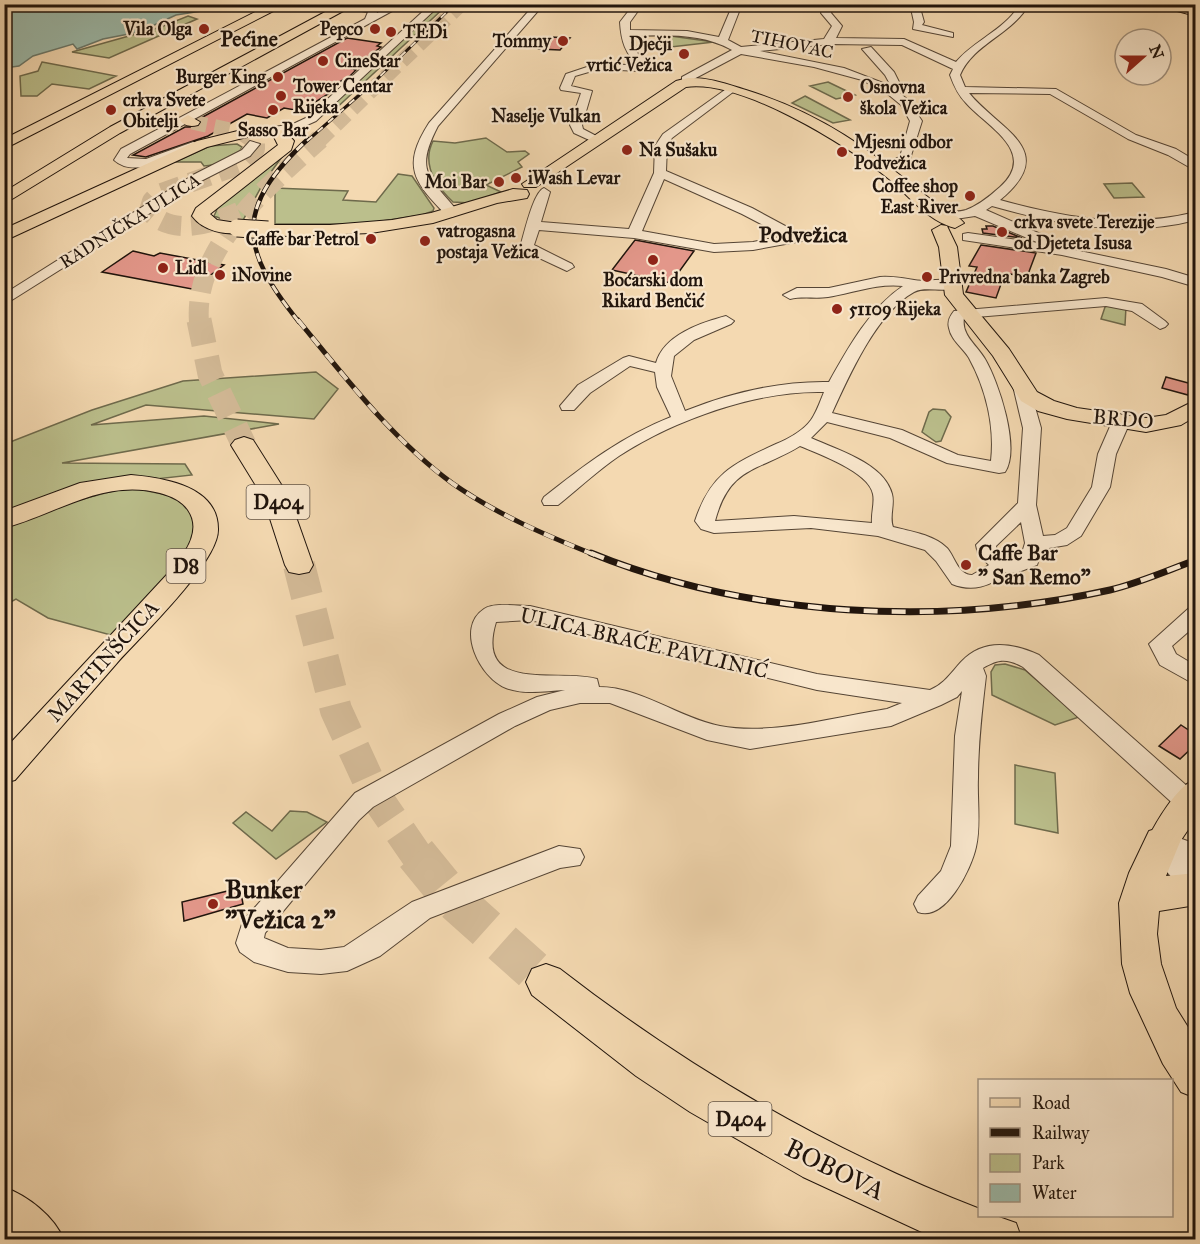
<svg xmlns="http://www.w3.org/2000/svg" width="1200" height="1244" viewBox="0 0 1200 1244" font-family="'IM FELL Great Primer',serif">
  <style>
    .green { fill: #bbbf8c; stroke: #6e6a4c; stroke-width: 1.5 }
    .water { fill: #9cbaaa; stroke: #6a786b; stroke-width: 1.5 }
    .building { fill: #e3978a; stroke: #20140c; stroke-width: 1.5 }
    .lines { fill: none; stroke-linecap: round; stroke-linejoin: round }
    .highway-tunnel-far4 { stroke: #d4bb98; stroke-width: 15; stroke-dasharray: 15 8; stroke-linecap: butt }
    .highway-tunnel-far3 { stroke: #d4bb98; stroke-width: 20; stroke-dasharray: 20 10; stroke-linecap: butt }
    .highway-tunnel-far2 { stroke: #d4bb98; stroke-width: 25; stroke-dasharray: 25 13; stroke-linecap: butt }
    .highway-tunnel-far1 { stroke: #d4bb98; stroke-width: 32; stroke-dasharray: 32 16; stroke-linecap: butt }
    .highway-tunnel { stroke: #d4bb98; stroke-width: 41; stroke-dasharray: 41 21; stroke-linecap: butt }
    .minor-casing { stroke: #554535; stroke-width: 2 }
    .major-casing { stroke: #20140c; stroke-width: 2 }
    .highway-casing { stroke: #20140c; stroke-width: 2 }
    .minor { fill: #f8e6cc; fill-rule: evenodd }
    .major { fill: #f4d9b1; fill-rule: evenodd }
    .highway { fill: #f4d9b1; fill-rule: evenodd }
    .rail-far3-casing { stroke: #20140c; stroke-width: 3 }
    .rail-far2-casing { stroke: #20140c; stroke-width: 4.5 }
    .rail-far1-casing { stroke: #20140c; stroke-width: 5 }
    .rail-casing { stroke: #20140c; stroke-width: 7 }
    .rail-far3 { stroke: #f8e6cc; stroke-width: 2; stroke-dasharray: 7; stroke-linecap: butt }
    .rail-far2 { stroke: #f8e6cc; stroke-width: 3; stroke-dasharray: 9; stroke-linecap: butt }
    .rail-far1 { stroke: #f8e6cc; stroke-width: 4; stroke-dasharray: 11; stroke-linecap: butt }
    .rail { stroke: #f8e6cc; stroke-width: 4.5; stroke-dasharray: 14; stroke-linecap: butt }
    .major-bridge-casing { stroke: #20140c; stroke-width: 19; stroke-linecap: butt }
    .major-bridge { stroke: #f4d9b1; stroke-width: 17 }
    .poi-dot { fill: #8f2418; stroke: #f8e6cc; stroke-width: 2 }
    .labels { text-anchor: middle; stroke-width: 4.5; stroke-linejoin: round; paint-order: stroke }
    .far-poi-label { font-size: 18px; font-weight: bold; fill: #20140c; stroke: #f8e6cc; text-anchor: start }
    .far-street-label { font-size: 18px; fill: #20140c; stroke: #f8e6cc }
    .far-neighbourhood-label { font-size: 18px; font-weight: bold; fill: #20140c; stroke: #f8e6cc }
    .shield { fill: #f8e6cc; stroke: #615346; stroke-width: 1.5 }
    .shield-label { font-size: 20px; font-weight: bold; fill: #20140c }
    .street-label { font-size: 21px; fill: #20140c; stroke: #f8e6cc }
    .poi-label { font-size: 21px; font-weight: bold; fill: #20140c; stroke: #f8e6cc; text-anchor: start }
    .far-district-label { font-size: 22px; font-weight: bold; fill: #20140c; stroke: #f8e6cc }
    .near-poi-label { font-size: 26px; font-weight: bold; fill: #20140c; stroke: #f8e6cc; text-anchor: start }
    .near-street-label { font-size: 26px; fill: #20140c; stroke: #f8e6cc }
  </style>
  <rect width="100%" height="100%" fill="#f4d9b1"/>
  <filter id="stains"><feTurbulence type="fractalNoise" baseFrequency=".00333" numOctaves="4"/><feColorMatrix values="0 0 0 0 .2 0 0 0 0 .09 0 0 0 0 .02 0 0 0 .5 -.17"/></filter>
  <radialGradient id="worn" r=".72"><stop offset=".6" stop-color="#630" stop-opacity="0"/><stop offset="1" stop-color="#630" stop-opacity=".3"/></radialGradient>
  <!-- green -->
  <path class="green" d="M440,5H447L330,114L321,113Z
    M188,16L197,19L109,58L72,52L161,27Z
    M656,34L714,42L662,48Z
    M42,62L116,76L89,89L52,84L37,96H21L20,76L38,71Z
    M828,82L855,95L836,99L810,86Z
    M805,96L850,120L833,123L792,103Z
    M486,138L507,152L525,151L529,154L518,162L522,167L486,185L501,192L470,203L453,202C436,186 421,165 433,141L455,143Z
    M237,144L242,147C239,157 215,166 204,166L201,162H175L210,146Z
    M282,157L265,180L242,222H230L214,216L219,205Z
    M398,174L412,176L434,208L433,211L422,215L362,224H275V188L348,191L343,200L376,202Z
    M1132,183L1144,197L1114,198L1104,184Z
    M1106,304L1126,307L1125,325L1101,319Z
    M316,372L338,389L314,419L146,405L91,425L204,416L279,424L62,463L185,464L192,475L66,489L5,514V444L92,410L183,381Z
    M933,409L945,410L951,417L941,441L936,442L922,432L929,412Z
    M128,487L172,496L189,508L199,538L118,637L48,618L16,599L5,605V528L60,505Z
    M1005,664L1025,670L1079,717L1055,725L992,695L991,672L995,665Z
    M1015,765L1055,773L1058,833L1015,824Z
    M290,811L307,812L327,822L276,859L233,823L246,812L272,831Z"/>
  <!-- water -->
  <path class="water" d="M5,4H239V5L176,15L139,32L103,39L77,49L73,44L33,56L19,66L5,68Z"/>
  <!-- building -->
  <path class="building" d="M550,37L570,38L560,50L539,49Z
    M347,38L381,43L377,46L381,47L352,69L356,70L350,76L334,85L338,86L333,91L301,111L284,108L267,118L247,114L208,136L146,157L133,155L185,127H199L202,122L199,119Z
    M986,226H993L1022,238L983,233L982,229H987Z
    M635,240L694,251L671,283L612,270Z
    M981,245L1036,253L1027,277L1005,273L996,298L966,292L977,267L969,266Z
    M133,251L154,256L160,253L224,265L192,289L102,272Z
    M1166,377L1192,384L1188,395L1162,388Z
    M1181,725L1196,735V744L1180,759L1159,746Z
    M240,888L243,904L184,921L182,902Z"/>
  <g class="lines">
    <!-- highway-tunnel-far4 -->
    <path class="highway-tunnel-far4" d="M192,122L240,132L253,141
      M319,141L461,4"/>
    <!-- highway-tunnel-far3 -->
    <path class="highway-tunnel-far3" d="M239,212C211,224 172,237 149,211L152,201L159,194L239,165L255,149V142L251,139
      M199,322C193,246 270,185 320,139"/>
    <!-- highway-tunnel-far2 -->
    <path class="highway-tunnel-far2" d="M199,320L210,374L244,445"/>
    <!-- highway-tunnel-far1 -->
    <path class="highway-tunnel-far1" d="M299,565L336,710L375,795L417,856"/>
    <!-- highway-tunnel -->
    <path class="highway-tunnel" d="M416,854L451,897L546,982"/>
    <defs>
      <path id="minor" d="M343,4L376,8L377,13L393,4H405L130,154L127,158L146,159L193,142L197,143V149C174,155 136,180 114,160L121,149L365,19L368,12L344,8Z
        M431,4H441L316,121L296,130L268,132V128L293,124L308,117Z
        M535,4H544L438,126C413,174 431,177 459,213L452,217L447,216C414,182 401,167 429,123Z
        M634,4H643L630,22V30L687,31L719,37L733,4H742L728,40L741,47L824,39L832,26L821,13L823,4H833L831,13L842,26L836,38L904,39L956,62C974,40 1005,30 1020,4H1029C1012,35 974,43 960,75L965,87L1056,89L1136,135L1176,149L1196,161V171L1168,155L1128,139L1050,94L969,93C999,130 1061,150 1000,200C1066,218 1128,229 1196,212V220C1126,238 1060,225 992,206L986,210L1052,239L1054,242L1051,245L1166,269L1196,278V287L1162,277L1062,255L963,240V234L968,233L1039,243L975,216L949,220L933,217V211C944,209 954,214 966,210C979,205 990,196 1000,187C1039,152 986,126 966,103C958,95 954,86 950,75L953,69L902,45L831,44L760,51L844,68L891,86L885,75L862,49L871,47L894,72L903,90L900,93L909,101L922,121L909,162L882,171L876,167L900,157L910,121L901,105L884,91L862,80L814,67L741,54L690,81H682V77L732,50C702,33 665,35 631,36L638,54L660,68V72L599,69L575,76L571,86L592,91L582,125L583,129L604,140L598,144L574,133L570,125L581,93L561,90L560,88L566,74L599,63L640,66C625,55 621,40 620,22Z
        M910,4H919L924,22L922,25L953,33V37L913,29L914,22Z
        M729,87L734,90L733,92L672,138L667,146L666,171L752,208L802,235V241L753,250L714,252L634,238L539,230L534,245L572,264L574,267L567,271L522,250L520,247C524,235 533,192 544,188L550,192L541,222L629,229L654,173L655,146L663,134ZM664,179L742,214L784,236L753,242L714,244L642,231Z
        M250,141L260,144L250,156L201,181L4,305V294L193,175L242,150Z
        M880,277C892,276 902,278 914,280C927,283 947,275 957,285C948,295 927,285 914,292C877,312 849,376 832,413L902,430L958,455L991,461C995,426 986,389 969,358C963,348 951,340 949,328C947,321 950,316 954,311L1106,298L1142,304L1165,321L1168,324L1165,327L1160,329L1132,311L1106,306L964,318C961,335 977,345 985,359C998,381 1021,448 1005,472L999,473L947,463L890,438L827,422L811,438C837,450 884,463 892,494C895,505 889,516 893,527C910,531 934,535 947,548C955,557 958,575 972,575L989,565L978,554L976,545L1018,503L1023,428L1013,386L1015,382L1021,381L1029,386L1041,428L1036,505L1043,536L1055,535L1067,528L1092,487L1098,454L1112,422L1115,418H1127L1130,422L1116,454L1110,487L1081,536L1067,545L1043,549L1037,565L1016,573L1006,572C991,587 972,592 952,584L936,561L925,550L878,536L811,528L714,533L701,529L695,521C711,473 733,464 776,444C788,439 803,431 811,420C816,413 820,402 824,392C758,390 674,420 619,456C597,471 578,489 558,505H544L542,501L544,497C586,464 621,437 671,417L657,387L655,372L630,366L590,393L574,410H562L560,406L578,385L623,358L629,356L656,363C664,335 700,323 726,316L734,321L731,324L694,340L674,356L671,376L685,411C730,393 780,381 829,382C848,348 870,308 903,286C877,283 853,293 828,297C815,299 803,296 790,299L783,295L797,288H829ZM800,446C819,454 869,472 873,494C875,503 871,513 872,523L794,516L715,521C730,465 758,472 800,446ZM1021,522L1025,543L1021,556L1006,559L997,551L996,546Z
        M530,606L817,674L930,690C944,684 951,673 961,662C983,638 1013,643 1039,655L1196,794V809L1188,812L1179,809L1023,667C1007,658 998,659 983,668L986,676C982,710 978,743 978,778C977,799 981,826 976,847C971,870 945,922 918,912L914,904L918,896L941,871L951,846L955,736L962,691L957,697L941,705L891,726L750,749L707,740L610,703H580L550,710L515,726L373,807L359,820L265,933L264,938L288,948L321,950L344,947L412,902L559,846L580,849L584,857L580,865L560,868L430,918L380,956L347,971L321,974L288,972L254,962L240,952L236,943L243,921L355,793L499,714L537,697L565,690C545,691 525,695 506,688C480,678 455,628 484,609C495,602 518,606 530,606ZM530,620L817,690L902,703L887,709C835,717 771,736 720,726C679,718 641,687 599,687L597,679C559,668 474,695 496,622Z
        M1196,606V625L1172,646L1176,654L1196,666V685L1160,665L1149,644L1189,608Z
        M1162,832L1196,844V895C1174,887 1159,862 1149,842L1153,835Z"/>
      <path id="major" d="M271,4H287L4,149V139Z
        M340,4H356L120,133L4,204V192L110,127Z
        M1151,4H1177L1196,8V16Z
        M688,78C708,77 727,84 746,90C826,115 870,151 934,202C942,210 957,214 964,223L955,228C928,221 910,197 889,179C847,145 741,79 686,87L536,187H524L522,184L676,81Z
        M254,127L261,131L259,134L207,147L4,241V229L197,141Z
        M281,130L286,132L294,141L291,150L210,214L217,220L243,224L246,228L243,232C226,236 203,231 192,216L196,208L278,145L273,135Z
        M513,189L527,190L529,194L527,198L497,203L433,223L371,233L289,236L268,235L259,230L268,225H330L392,220L431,213Z
        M941,225L947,226L957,247L963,294L1009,349L1037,392L1054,401L1077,408L1146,418L1166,415L1196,400V416L1181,425L1146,432L1067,419L1038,411L1021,401L993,356L945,295L939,247L932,230Z
        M131,475C164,478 219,486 218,530C218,563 140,637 117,663C83,702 49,741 15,780L4,783V750L173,568C186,552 202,530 188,510C182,501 171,496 160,493C103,478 57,514 4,528V511L80,483Z
        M1196,779V818L1173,852L1162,855L1151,852L1146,842C1155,824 1177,785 1196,779Z
        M4,1187C28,1196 54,1216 64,1240H10L4,1235Z"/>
      <path id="highway" d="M188,115L200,122L198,125C191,127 184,126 180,120Z
        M244,437L253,440L289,497L313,565L309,572L299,574L289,572L285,565L263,497L231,445L235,440Z
        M1162,827L1175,831L1180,842L1166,876L1196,873V905L1159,911L1157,934L1161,964L1176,1008L1196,1040V1098L1181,1092L1163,1064L1130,993L1122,964L1119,903L1129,873L1149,831Z
        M546,964L560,969C689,1069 828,1150 980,1209V1216H996L1016,1223L1022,1240H939L803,1177L690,1112L636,1076L532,995L526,982L532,969Z"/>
    </defs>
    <!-- minor casing -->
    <use href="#minor" class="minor-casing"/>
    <!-- major casing -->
    <use href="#major" class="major-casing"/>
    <!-- highway casing -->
    <use href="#highway" class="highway-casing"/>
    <!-- minor -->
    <use href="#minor" class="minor"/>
    <!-- major -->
    <use href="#major" class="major"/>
    <!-- highway -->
    <use href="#highway" class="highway"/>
    <defs>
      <path id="rail-far3" d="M307,141L373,83L455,4"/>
      <path id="rail-far2" d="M299,322C238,247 235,207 308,139"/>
      <path id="rail-far1" d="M298,320C345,377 392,439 452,483C496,514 545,535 595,555"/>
      <path id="rail" d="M591,553C750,618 943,627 1110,590C1139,583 1168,570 1196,560"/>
    </defs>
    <!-- rail-far3 casing -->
    <use href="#rail-far3" class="rail-far3-casing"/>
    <!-- rail-far2 casing -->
    <use href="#rail-far2" class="rail-far2-casing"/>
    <!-- rail-far1 casing -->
    <use href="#rail-far1" class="rail-far1-casing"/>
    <!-- rail casing -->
    <use href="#rail" class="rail-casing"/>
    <!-- rail-far3 -->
    <use href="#rail-far3" class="rail-far3"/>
    <!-- rail-far2 -->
    <use href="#rail-far2" class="rail-far2"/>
    <!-- rail-far1 -->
    <use href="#rail-far1" class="rail-far1"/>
    <!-- rail -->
    <use href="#rail" class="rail"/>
    <defs>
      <path id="major-bridge" d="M237,228L268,230"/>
    </defs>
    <!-- major-bridge casing -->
    <use href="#major-bridge" class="major-bridge-casing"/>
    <!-- major-bridge -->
    <use href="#major-bridge" class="major-bridge"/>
  </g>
  <!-- markers -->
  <g class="poi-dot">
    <circle cx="204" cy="29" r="6"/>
    <circle cx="375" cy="29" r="6"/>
    <circle cx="391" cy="32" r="6"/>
    <circle cx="563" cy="41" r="6"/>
    <circle cx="684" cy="54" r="6"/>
    <circle cx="323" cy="61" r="6"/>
    <circle cx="278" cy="77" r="6"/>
    <circle cx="281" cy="96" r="6"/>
    <circle cx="848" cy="97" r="6"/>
    <circle cx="111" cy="110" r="6"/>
    <circle cx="273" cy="110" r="6"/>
    <circle cx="627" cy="150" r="6"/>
    <circle cx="842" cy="152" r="6"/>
    <circle cx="516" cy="178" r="6"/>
    <circle cx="499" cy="182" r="6"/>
    <circle cx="970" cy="196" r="6"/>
    <circle cx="1002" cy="232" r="6"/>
    <circle cx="371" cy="239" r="6"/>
    <circle cx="425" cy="241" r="6"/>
    <circle cx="653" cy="260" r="6"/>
    <circle cx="163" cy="268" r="6"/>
    <circle cx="220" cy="275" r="6"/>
    <circle cx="927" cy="277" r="6"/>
    <circle cx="837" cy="309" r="6"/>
    <circle cx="966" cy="565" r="6"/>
    <circle cx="213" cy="904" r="6"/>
  </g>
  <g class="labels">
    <!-- far-poi labels -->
    <g class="far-poi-label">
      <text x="192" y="35" text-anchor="end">Vila Olga</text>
      <text x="363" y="35" text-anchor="end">Pepco</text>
      <text x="403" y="38">TEDi</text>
      <text x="551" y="47" text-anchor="end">Tommy</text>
      <text x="672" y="50" text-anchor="end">Dječji<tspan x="672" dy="21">vrtić Vežica</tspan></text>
      <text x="335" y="67">CineStar</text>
      <text x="266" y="83" text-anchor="end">Burger King</text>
      <text x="293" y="92">Tower Centar<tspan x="293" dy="21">Rijeka</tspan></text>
      <text x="860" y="93">Osnovna<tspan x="860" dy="21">škola Vežica</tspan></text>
      <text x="123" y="106">crkva Svete<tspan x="123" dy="21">Obitelji</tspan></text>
      <text x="273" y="136" text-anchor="middle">Sasso Bar</text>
      <text x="854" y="148">Mjesni odbor<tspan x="854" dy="21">Podvežica</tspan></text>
      <text x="639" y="156">Na Sušaku</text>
      <text x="528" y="184">iWash Levar</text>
      <text x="487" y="188" text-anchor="end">Moi Bar</text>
      <text x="958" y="192" text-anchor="end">Coffee shop<tspan x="958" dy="21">East River</tspan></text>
      <text x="1014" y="228">crkva svete Terezije<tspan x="1014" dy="21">od Djeteta Isusa</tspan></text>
      <text x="437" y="237">vatrogasna<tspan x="437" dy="21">postaja Vežica</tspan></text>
      <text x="359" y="245" text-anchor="end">Caffe bar Petrol</text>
      <text x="175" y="274">Lidl</text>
      <text x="232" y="281">iNovine</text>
      <text x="939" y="283">Privredna banka Zagreb</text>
      <text x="653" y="286" text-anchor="middle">Boćarski dom<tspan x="653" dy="21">Rikard Benčić</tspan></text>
      <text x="849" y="315">51109 Rijeka</text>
    </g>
    <!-- far-street labels -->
    <g class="far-street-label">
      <text transform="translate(792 44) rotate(12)" y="6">TIHOVAC</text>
      <text transform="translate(130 221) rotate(-32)" y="6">RADNIČKA ULICA</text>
    </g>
    <!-- far-neighbourhood labels -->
    <g class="far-neighbourhood-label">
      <text x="546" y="122">Naselje Vulkan</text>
    </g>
    <!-- shield labels -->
    <g class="shield">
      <rect x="246.5" y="485" width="63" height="34" rx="4.5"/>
      <rect x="166.5" y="549" width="39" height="34" rx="4.5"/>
      <rect x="708.5" y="1102" width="63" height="34" rx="4.5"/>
    </g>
    <g class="shield-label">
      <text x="278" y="509">D404</text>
      <text x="186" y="573">D8</text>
      <text x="740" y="1126">D404</text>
    </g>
    <!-- street labels -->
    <g class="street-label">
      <text transform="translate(1123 419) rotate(5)" y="7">BRDO</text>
      <text transform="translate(644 643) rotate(13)" y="7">ULICA BRAĆE PAVLINIĆ</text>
      <text transform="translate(103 661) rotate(-48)" y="7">MARTINŠĆICA</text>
    </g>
    <!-- poi labels -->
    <g class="poi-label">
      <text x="978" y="560">Caffe Bar<tspan x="978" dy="24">" San Remo"</tspan></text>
    </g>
    <!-- far-district labels -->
    <g class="far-district-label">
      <text x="249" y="46">Pećine</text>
      <text x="803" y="242">Podvežica</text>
    </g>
    <!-- near-poi labels -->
    <g class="near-poi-label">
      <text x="225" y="898">Bunker<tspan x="225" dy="30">"Vežica 2"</tspan></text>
    </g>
    <!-- near-street labels -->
    <g class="near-street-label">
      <text transform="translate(835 1169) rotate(26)" y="9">BOBOVA</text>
    </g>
  </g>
  <!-- margin -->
  <rect width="1200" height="1244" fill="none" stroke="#f4d9b1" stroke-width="24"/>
  <rect x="6" y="6" width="1188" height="1232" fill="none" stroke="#20140c" stroke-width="3"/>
  <rect x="12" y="12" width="1176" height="1220" fill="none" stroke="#20140c" stroke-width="1.5"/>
  <!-- legend -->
  <rect x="978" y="1079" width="195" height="138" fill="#f8e6cc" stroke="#a2927f" stroke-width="1.5"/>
  <rect x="990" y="1098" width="30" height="9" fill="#f4d9b1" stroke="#a2927f" stroke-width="1.5"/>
  <text x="1032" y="1109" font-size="18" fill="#20140c">Road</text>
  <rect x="990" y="1128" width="30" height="9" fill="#20140c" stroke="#a2927f" stroke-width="1.5"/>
  <text x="1032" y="1139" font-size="18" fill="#20140c">Railway</text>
  <rect x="990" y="1154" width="30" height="18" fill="#bbbf8c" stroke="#a2927f" stroke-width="1.5"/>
  <text x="1032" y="1169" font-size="18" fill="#20140c">Park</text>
  <rect x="990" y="1184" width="30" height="18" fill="#9cbaaa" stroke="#a2927f" stroke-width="1.5"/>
  <text x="1032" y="1199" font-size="18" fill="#20140c">Water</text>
  <!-- north arrow -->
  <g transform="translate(1143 57) rotate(69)"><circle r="28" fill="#f8e6cc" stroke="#a2927f" stroke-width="1.5"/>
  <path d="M0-4.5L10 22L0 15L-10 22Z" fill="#8f2418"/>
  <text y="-9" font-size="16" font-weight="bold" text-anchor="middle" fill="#20140c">N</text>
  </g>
  <rect width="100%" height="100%" filter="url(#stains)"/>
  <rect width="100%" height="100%" fill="url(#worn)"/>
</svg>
